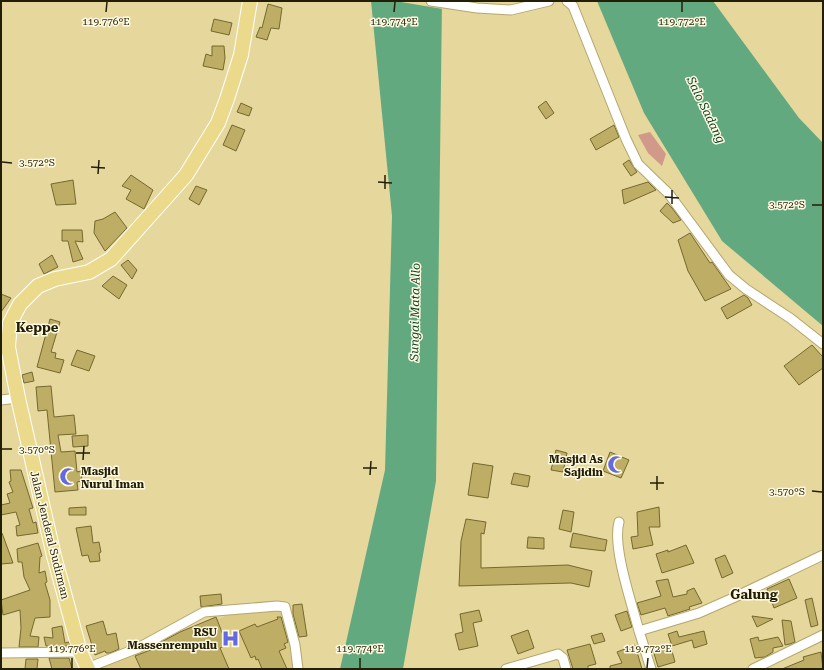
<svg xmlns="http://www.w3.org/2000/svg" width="824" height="670" viewBox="0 0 824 670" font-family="'Roboto Serif',serif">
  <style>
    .built { fill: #dbcb87 }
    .green { fill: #d09989 }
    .water { fill: #63a980 }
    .pier { fill: #e6d89c }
    .building { fill: #bdad65; stroke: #75682e }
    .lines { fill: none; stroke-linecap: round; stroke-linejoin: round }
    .minor-casing { stroke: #b4a66c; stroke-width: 11 }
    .trunk-casing { stroke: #fff; stroke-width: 16 }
    .minor { stroke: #fff; stroke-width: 9 }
    .trunk { stroke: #ecda8c; stroke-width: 14 }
    .ticks { fill: none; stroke: #231e06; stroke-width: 1.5 }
    .labels { text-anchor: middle; stroke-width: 3; stroke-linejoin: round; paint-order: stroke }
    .poi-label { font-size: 11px; font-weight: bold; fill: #231e06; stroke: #fef9e1; text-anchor: end }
    .street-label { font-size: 11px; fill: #231e06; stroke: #fef9e1 }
    .water-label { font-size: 12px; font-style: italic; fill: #023e23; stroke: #fef9e1 }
    .quarter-label { font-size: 13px; font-weight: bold; fill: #231e06; stroke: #fef9e1 }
    .ticks-label { font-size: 10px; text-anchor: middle; fill: #231e06; stroke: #fef9e1; stroke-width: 3; stroke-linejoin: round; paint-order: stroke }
  </style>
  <rect width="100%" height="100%" fill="#e6d89c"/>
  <!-- built -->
  <path class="built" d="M283,610L294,660L295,669H100L99,667L228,615Z"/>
  <!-- green -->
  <path class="green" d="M650,132L666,154L662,166L648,153L638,135Z"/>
  <!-- water -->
  <path class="water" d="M371,1H442L436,481L403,669H340L385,470L392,216Z
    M597,1H713L799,118L823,143V326L722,241L644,113Z"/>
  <!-- pier -->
  <path class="pier" d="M395,1H444L443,9Z"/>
  <!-- building -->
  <path class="building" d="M268,4L282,8L279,29L271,28L267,40L256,37L260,27L262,28Z
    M214,19L232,23L229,35L211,31Z
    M212,46H224L225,58L223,70L203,66L206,54L212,56Z
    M546,101L554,113L546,119L538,107Z
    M241,103L252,108L249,116L237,112Z
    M232,125L245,130L236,151L223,145Z
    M614,125L619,137L596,150L590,139Z
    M629,160L637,172L631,176L623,164Z
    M131,175L153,190L144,209L126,199L131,190L122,186Z
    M73,180L76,204L56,205L51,184Z
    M648,182L656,190L624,204L622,190Z
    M196,186L207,190L199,205L189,199Z
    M667,203L672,208L681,220L673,223L660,211Z
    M115,212L127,228L105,251L94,233L95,221L103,219Z
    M62,230H82L83,242L75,241L83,259L73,262L68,241H62Z
    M690,233L710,263L712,262L731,289L705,301L688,271L678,240Z
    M52,255L58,267L44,274L39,264Z
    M128,260L137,270L132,279L121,265Z
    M113,276L127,285L119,299L102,286Z
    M1,294L11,298L1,312Z
    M744,295L748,298L752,305L727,319L721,308Z
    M50,319L60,322L51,352L56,353L55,358L64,360L60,373L37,367Z
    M812,345L823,357V368L799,385L784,366Z
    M77,350L95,356L89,371L71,365Z
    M32,372L34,381L24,383L22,375Z
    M51,386L54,417L74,415L76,434L58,435L61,452L75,451L77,472L81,471L82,481L77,482L78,490L55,492L47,410L38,411L36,387Z
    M88,435V446L73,447L72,436Z
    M556,450L567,453L563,472L551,470Z
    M610,452L629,460L621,478L603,471Z
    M473,463L493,466L488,498L468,495Z
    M10,470H21L33,508L29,509L33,523L36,522L38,533L17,536L16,526L20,525L16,512L1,515V505L10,503L7,494L13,492L9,482L11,481Z
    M514,473L530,476L528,487L511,484Z
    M86,507V515H69V508Z
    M659,507L660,527H649L653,545L633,549L631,537L638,536L637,512Z
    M563,510L574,512L571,532L559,529Z
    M466,519L486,522L484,534L481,533V568L568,565L592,571L589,587L571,583L459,586L461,541Z
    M91,526L93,543L99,542L101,552L99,553L100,561L90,562L88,555L82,556L76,528Z
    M1,533H2L13,563L1,564Z
    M573,533L607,540L605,551L570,547Z
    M528,537L544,538V549L527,548Z
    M38,543L42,556L40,557L39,573L45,571L47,582L45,583L50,600V617L35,618L30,636L39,637L38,647H19L21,628L20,610L3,615L1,600L30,590L24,577L22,562H18L17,549Z
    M686,545L694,563L662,573L656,554L668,550V552Z
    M725,555L733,573L722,578L715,559Z
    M668,579L673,597L687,594V591L694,588L702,603L689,607L690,609L668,616L665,608L641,615L637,603L661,596L656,581Z
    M789,579L797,598L774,608L767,589Z
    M221,594L222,604L201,607L200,596Z
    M812,598L818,625L811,627L805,600Z
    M302,604L307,636L299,637L293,614V605Z
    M479,610L482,621L473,623L478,646L459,650L455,634L463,632L460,614Z
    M627,611L632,627L621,631L615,615Z
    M752,616L773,619L757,627Z
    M216,617L227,645L220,648L229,669H141L135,656L153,649L152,647L180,632Z
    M277,617H281L288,642L284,644L286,648L279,651L287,669H262L258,659L256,660L255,656L251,658L239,631L255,624L257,627L278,619Z
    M782,620L791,621L795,642L790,644L785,645Z
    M103,621L107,635L116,633L119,649L110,653H106L105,651L95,655L86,626Z
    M62,626L65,643L69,642L70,646H46L44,637L53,638L52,628Z
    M528,630L534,648L518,654L511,636Z
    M677,631L679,637L704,631L707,644L694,648L692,640L672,646L668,634Z
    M602,633L605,641L594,644L591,636Z
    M758,637L759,641L778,637L783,646L773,648V652L765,657L755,658L750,639Z
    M590,644L596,664L588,666V669H573L567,650Z
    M670,644L675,662L658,667L653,650Z
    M635,645L642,669H610V666L622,663L617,652Z
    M821,652L823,669H782L804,660L803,657Z
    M49,658H69L72,669H52Z
    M26,659H38L37,669H25Z"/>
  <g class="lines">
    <defs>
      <path id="minor" d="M431,1L477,8L511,10L549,1
        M567,1L573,6L626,139L638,164L669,194L729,275L746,289L790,318L823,344
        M1,400L18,398
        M619,522C612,547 632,604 639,631
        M1,653L80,652
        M87,668L138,648L204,612L277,606L285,607L286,611L295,645L298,669
        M506,669L558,654L563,658L566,669
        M651,669L639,631L699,613L733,598L823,555
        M753,669L823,635"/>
      <path id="trunk" d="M88,669L80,652L54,556L18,398L8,347L10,323L20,304L38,286L55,279L89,272L111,259L186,175L218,123L227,99L241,55L250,1"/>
    </defs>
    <!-- minor casing -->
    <use href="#minor" class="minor-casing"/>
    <!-- trunk casing -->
    <use href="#trunk" class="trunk-casing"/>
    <!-- minor -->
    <use href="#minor" class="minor"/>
    <!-- trunk -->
    <use href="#trunk" class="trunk"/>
  </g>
  <!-- ticks -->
  <path class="ticks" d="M106,12L107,2M394,12L395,2M682,12V2M2,162L12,163M91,167L105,168M98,174L99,160M378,182L392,183M385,189V175M665,197L679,198M672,204V190M812,205H822M2,449H12M76,453H90M83,460L84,446M363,468H377M370,475L371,461M650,483H664M657,490V476M812,491L822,492M72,668V658M360,668V658M647,668L648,658"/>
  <!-- icons -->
  <defs>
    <symbol id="mosque-bare" viewBox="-9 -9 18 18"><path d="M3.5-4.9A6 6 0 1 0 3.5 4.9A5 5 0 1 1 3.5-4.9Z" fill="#6269e1" stroke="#fef9e1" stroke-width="2.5" paint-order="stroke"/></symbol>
    <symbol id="hospital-bare" viewBox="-9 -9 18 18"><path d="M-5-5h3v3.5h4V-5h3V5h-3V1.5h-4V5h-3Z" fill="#6269e1" stroke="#fef9e1" stroke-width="2.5" paint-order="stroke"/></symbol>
  </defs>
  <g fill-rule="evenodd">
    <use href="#mosque-bare" x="604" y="452" width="25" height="25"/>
    <use href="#mosque-bare" x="56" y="464" width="25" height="25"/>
    <use href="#hospital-bare" x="218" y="626" width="25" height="25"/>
  </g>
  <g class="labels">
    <!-- poi labels -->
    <g class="poi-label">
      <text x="603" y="463">Masjid As<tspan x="603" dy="13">Sajidin</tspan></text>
      <text x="81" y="475" text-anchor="start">Masjid<tspan x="81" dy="13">Nurul Iman</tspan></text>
      <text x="217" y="636">RSU<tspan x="217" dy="13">Massenrempulu</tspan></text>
    </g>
    <!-- street labels -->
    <g class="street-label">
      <text transform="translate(50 535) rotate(76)" y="4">Jalan Jenderal Sudirman</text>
    </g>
    <!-- water labels -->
    <g class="water-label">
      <text transform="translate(706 110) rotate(64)" y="4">Salo Sadang</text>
      <text transform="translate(415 312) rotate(-89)" y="4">Sungai Mata Allo</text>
    </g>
    <!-- quarter labels -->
    <g class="quarter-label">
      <text x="37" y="332">Keppe</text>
      <text x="754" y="599">Galung</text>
    </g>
  </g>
  <g class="ticks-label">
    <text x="106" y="25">119.776°E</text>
    <text x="394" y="25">119.774°E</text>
    <text x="682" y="25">119.772°E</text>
    <text x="37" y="166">3.572°S</text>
    <text x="787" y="208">3.572°S</text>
    <text x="37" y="453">3.570°S</text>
    <text x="787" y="495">3.570°S</text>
    <text x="72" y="652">119.776°E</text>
    <text x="360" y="652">119.774°E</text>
    <text x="648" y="652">119.772°E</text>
  </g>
  <!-- border -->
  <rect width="824" height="670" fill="none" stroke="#231e06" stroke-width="4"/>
</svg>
